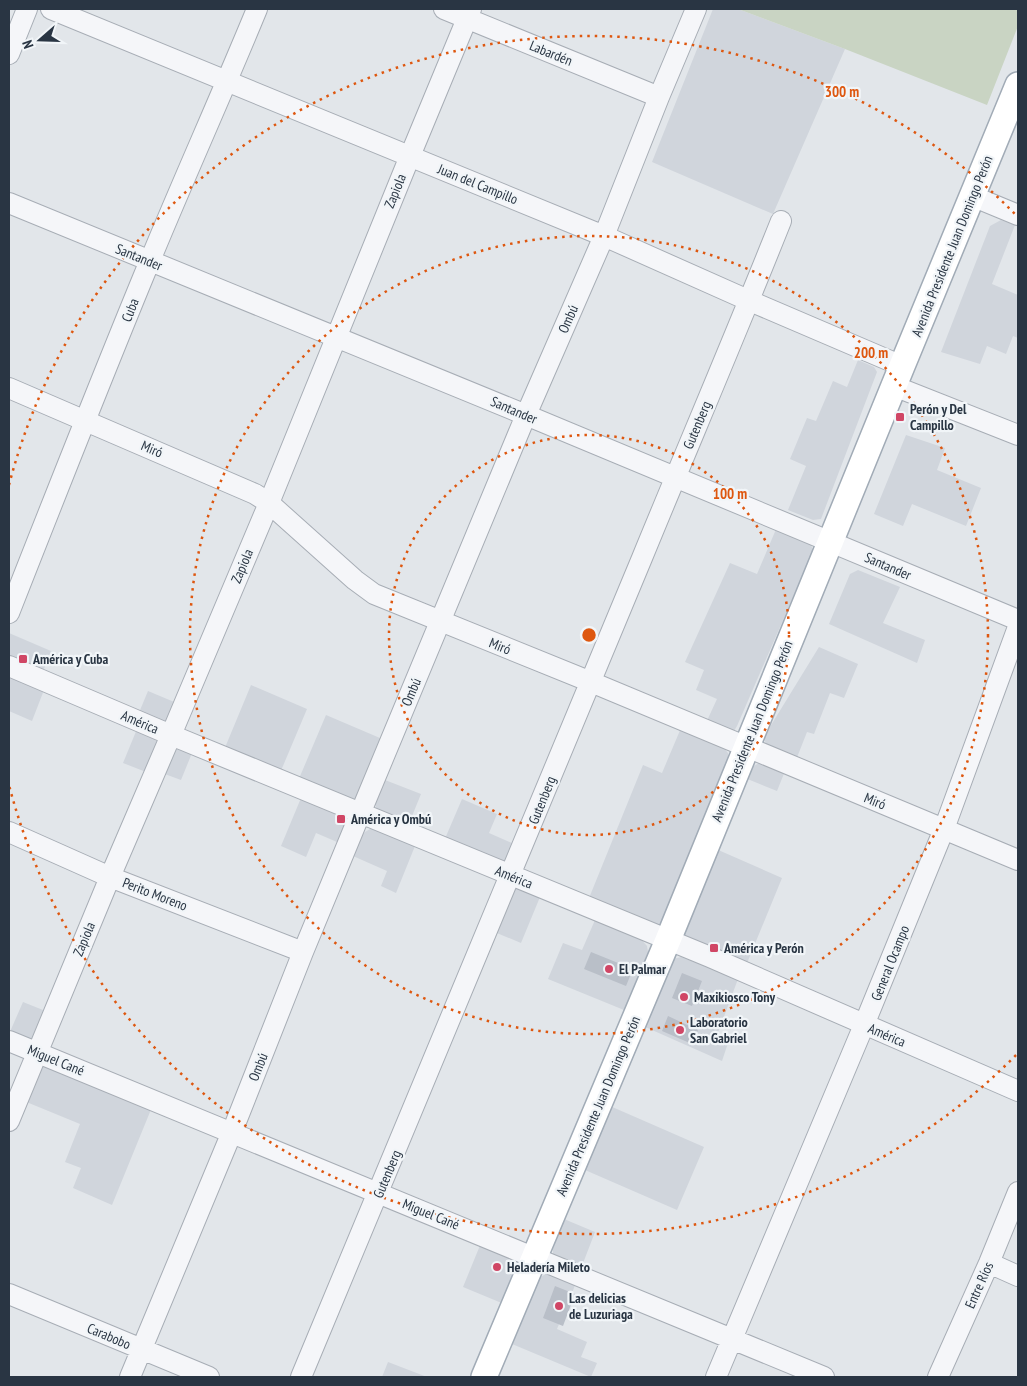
<svg xmlns="http://www.w3.org/2000/svg" width="1027" height="1386" viewBox="0 0 1027 1386" font-family="'PT Sans Narrow',sans-serif">
  <style>
    .built { fill: #d0d5dc }
    .green { fill: #c9d4c3 }
    .building { fill: #b9bfc8 }
    .lines { fill: none; stroke-linecap: round; stroke-linejoin: round }
    .minor-casing { stroke: #a7adb5; stroke-width: 22 }
    .major-casing { stroke: #a1abb6; stroke-width: 28 }
    .minor { stroke: #f5f6f9; stroke-width: 20 }
    .major { stroke: #fff; stroke-width: 25 }
    .ring { fill: none; stroke: #de570f; stroke-width: 2.5; stroke-dasharray: 2.5 5 }
    .poi-dot { fill: #d04665; stroke: #f1f5f8; stroke-width: 2 }
    .labels { text-anchor: middle; stroke-width: 4.5; stroke-linejoin: round; paint-order: stroke }
    .street-label { font-size: 14px; fill: #293543; stroke: #f1f5f8 }
    .poi-label { font-size: 14px; font-weight: bold; fill: #293543; stroke: #f1f5f8; text-anchor: start }
    .centre { fill: #de570f; stroke: #f1f5f8; stroke-width: 2.5 }
    .ring-label { font-size: 15px; text-anchor: middle; font-weight: bold; fill: #de570f; stroke: #f1f5f8; stroke-width: 4.5; stroke-linejoin: round; paint-order: stroke }
  </style>
  <rect width="100%" height="100%" fill="#e2e6ea"/>
  <!-- built -->
  <path class="built" d="M713,9H738L845,49L773,214L652,162Z
    M1001,220L1015,225L992,284L1018,295V338L1013,336L1006,354L987,346L980,364L941,352L990,226Z
    M858,360L874,367L877,372L821,519L813,520L788,510L806,466L790,459L807,418L816,421L833,381L847,387Z
    M906,435L945,448L937,470L981,488L966,526L912,504L903,526L874,514Z
    M777,527L811,544L813,551L737,726L734,731L705,725L717,699L696,690L704,670L685,662L730,563L757,574Z
    M858,570L900,587L883,623L925,640L917,663L829,624L850,574Z
    M9,633L51,651L42,674L9,660Z
    M819,647L858,664L844,698L830,693L814,734L807,732L796,760L767,746L765,741V735Z
    M9,676L44,690L32,721L9,711Z
    M251,685L307,709L280,773L224,750Z
    M148,691L179,704L170,724L138,715Z
    M326,715L387,741L359,804L298,781Z
    M681,728L724,748L728,753V758L662,920L659,924L654,926L587,903L643,765L662,773Z
    M137,729L151,735L157,742V746L146,772L123,763Z
    M179,748L192,753L181,780L162,773L175,749Z
    M759,763H765L785,771L777,791L745,778L752,767Z
    M385,780L421,794L408,826L377,811L375,803Z
    M301,798L345,817L348,820L344,845L316,833L306,857L281,846Z
    M462,799L497,814L489,833L514,844L506,861L503,863L444,841Z
    M370,829H374L415,846L396,893L381,886L387,871L353,856L362,836L365,832Z
    M716,849L782,878L745,968L685,937L684,931Z
    M519,888L540,897L521,943L492,931L514,889Z
    M595,920L640,938L647,946L648,952L624,1010L548,979L563,943L582,950Z
    M681,957L738,979L716,1038L728,1043L722,1061L643,1026L673,959Z
    M23,1002L48,1012L36,1038L30,1041L9,1034Z
    M44,1065L152,1107L112,1205L73,1188L81,1168L65,1162L80,1124L24,1101L37,1070Z
    M610,1106L704,1147L677,1210L585,1170Z
    M564,1219L595,1232L580,1271L553,1257V1249Z
    M481,1243L512,1256L516,1261L518,1267L504,1304L463,1287Z
    M547,1273L576,1283L557,1329L587,1342L581,1357L597,1363L591,1377L512,1344L538,1279Z
    M388,1362L427,1377H382Z"/>
  <!-- green -->
  <path class="green" d="M738,9H1018V26L987,105L845,49Z"/>
  <!-- building -->
  <path class="building" d="M591,952L633,969L626,986L584,969Z
    M682,973L702,981L692,1006L672,998Z
    M668,1016L698,1030L692,1044L662,1031Z
    M555,1286L575,1294L563,1326L543,1318Z"/>
  <g class="lines">
    <defs>
      <path id="minor" d="M51,9L604,236L750,301L902,366
        M444,9L659,97
        M9,54L27,9
        M972,196L1018,215
        M9,203L526,415L1018,620
        M894,386L1018,435
        M9,388L255,494L269,503L355,580L374,594L591,682L1018,860
        M9,613C55,496 101,379 149,263C184,178 222,94 257,9
        M9,666L171,735L710,957L1018,1091
        M9,832L110,877L303,952
        M9,1041L824,1377
        M9,1121L110,877L171,735L269,503L410,156L471,9
        M989,1263L1018,1276
        M9,1294L209,1377
        M130,1377L232,1132L303,952L360,814L526,415L604,236L659,97L696,9
        M301,1377C416,1105 529,832 642,558C688,446 736,334 781,221
        M716,1377L864,1025L944,829L1018,627
        M938,1377L989,1263L1018,1192"/>
      <path id="major" d="M484,1377L668,940L902,366L1018,85"/>
    </defs>
    <!-- minor casing -->
    <use href="#minor" class="minor-casing"/>
    <!-- major casing -->
    <use href="#major" class="major-casing"/>
    <!-- minor -->
    <use href="#minor" class="minor"/>
    <!-- major -->
    <use href="#major" class="major"/>
  </g>
  <!-- distance rings -->
  <g class="ring">
    <circle cx="589" cy="635" r="200"/>
    <circle cx="589" cy="635" r="399"/>
    <path d="M1016 1055A599 599 0 0 1 9 785M9 485A599 599 0 0 1 1016 215"/>
  </g>
  <!-- markers -->
  <g class="poi-dot">
    <rect x="895" y="412" width="10" height="10" rx="2.5"/>
    <rect x="18" y="654" width="10" height="10" rx="2.5"/>
    <rect x="336" y="814" width="10" height="10" rx="2.5"/>
    <rect x="709" y="943" width="10" height="10" rx="2.5"/>
    <circle cx="609" cy="969" r="5"/>
    <circle cx="684" cy="997" r="5"/>
    <circle cx="680" cy="1030" r="5"/>
    <circle cx="497" cy="1267" r="5"/>
    <circle cx="559" cy="1306" r="5"/>
  </g>
  <g class="labels">
    <!-- street labels -->
    <g class="street-label">
      <text transform="translate(551 53) rotate(22)" y="5">Labardén</text>
      <text transform="translate(478 184) rotate(22)" y="5">Juan del Campillo</text>
      <text transform="translate(395 191) rotate(-68)" y="5">Zapiola</text>
      <text transform="translate(952 246) rotate(-68)" y="5">Avenida Presidente Juan Domingo Perón</text>
      <text transform="translate(139 257) rotate(22)" y="5">Santander</text>
      <text transform="translate(130 310) rotate(-68)" y="5">Cuba</text>
      <text transform="translate(568 319) rotate(-66)" y="5">Ombú</text>
      <text transform="translate(514 410) rotate(23)" y="5">Santander</text>
      <text transform="translate(697 425) rotate(-67)" y="5">Gutenberg</text>
      <text transform="translate(152 449) rotate(23)" y="5">Miró</text>
      <text transform="translate(242 566) rotate(-67)" y="5">Zapiola</text>
      <text transform="translate(888 566) rotate(23)" y="5">Santander</text>
      <text transform="translate(500 646) rotate(22)" y="5">Miró</text>
      <text transform="translate(411 692) rotate(-67)" y="5">Ombú</text>
      <text transform="translate(140 722) rotate(23)" y="5">América</text>
      <text transform="translate(752 731) rotate(-68)" y="5">Avenida Presidente Juan Domingo Perón</text>
      <text transform="translate(542 800) rotate(-68)" y="5">Gutenberg</text>
      <text transform="translate(875 801) rotate(22)" y="5">Miró</text>
      <text transform="translate(514 877) rotate(22)" y="5">América</text>
      <text transform="translate(155 894) rotate(21)" y="5">Perito Moreno</text>
      <text transform="translate(84 939) rotate(-67)" y="5">Zapiola</text>
      <text transform="translate(890 963) rotate(-68)" y="5">General Ocampo</text>
      <text transform="translate(887 1035) rotate(23)" y="5">América</text>
      <text transform="translate(56 1060) rotate(22)" y="5">Miguel Cané</text>
      <text transform="translate(258 1067) rotate(-68)" y="5">Ombú</text>
      <text transform="translate(598 1106) rotate(-67)" y="5">Avenida Presidente Juan Domingo Perón</text>
      <text transform="translate(387 1174) rotate(-67)" y="5">Gutenberg</text>
      <text transform="translate(431 1214) rotate(22)" y="5">Miguel Cané</text>
      <text transform="translate(979 1285) rotate(-66)" y="5">Entre Ríos</text>
      <text transform="translate(109 1336) rotate(23)" y="5">Carabobo</text>
    </g>
    <!-- poi labels -->
    <g class="poi-label">
      <text x="910" y="414">Perón y Del<tspan x="910" dy="16">Campillo</tspan></text>
      <text x="33" y="664">América y Cuba</text>
      <text x="351" y="824">América y Ombú</text>
      <text x="724" y="953">América y Perón</text>
      <text x="619" y="974">El Palmar</text>
      <text x="694" y="1002">Maxikiosco Tony</text>
      <text x="690" y="1027">Laboratorio<tspan x="690" dy="16">San Gabriel</tspan></text>
      <text x="507" y="1272">Heladería Mileto</text>
      <text x="569" y="1303">Las delicias<tspan x="569" dy="16">de Luzuriaga</tspan></text>
    </g>
  </g>
  <circle cx="589" cy="635" r="8" class="centre"/>
  <g class="ring-label">
    <text x="842" y="97">300 m</text>
    <text x="871" y="358">200 m</text>
    <text x="730" y="499">100 m</text>
  </g>
  <!-- border -->
  <rect width="1027" height="1386" fill="none" stroke="#293543" stroke-width="20"/>
  <!-- north arrow -->
  <g transform="translate(40 40) rotate(250)" stroke="#f1f5f8" stroke-width="4" paint-order="stroke">
  <path d="M0-4L9 19L0 12L-9 19Z" fill="#293543"/>
  <text y="-8" font-size="14" font-weight="bold" text-anchor="middle" fill="#293543">N</text>
  </g>
</svg>
